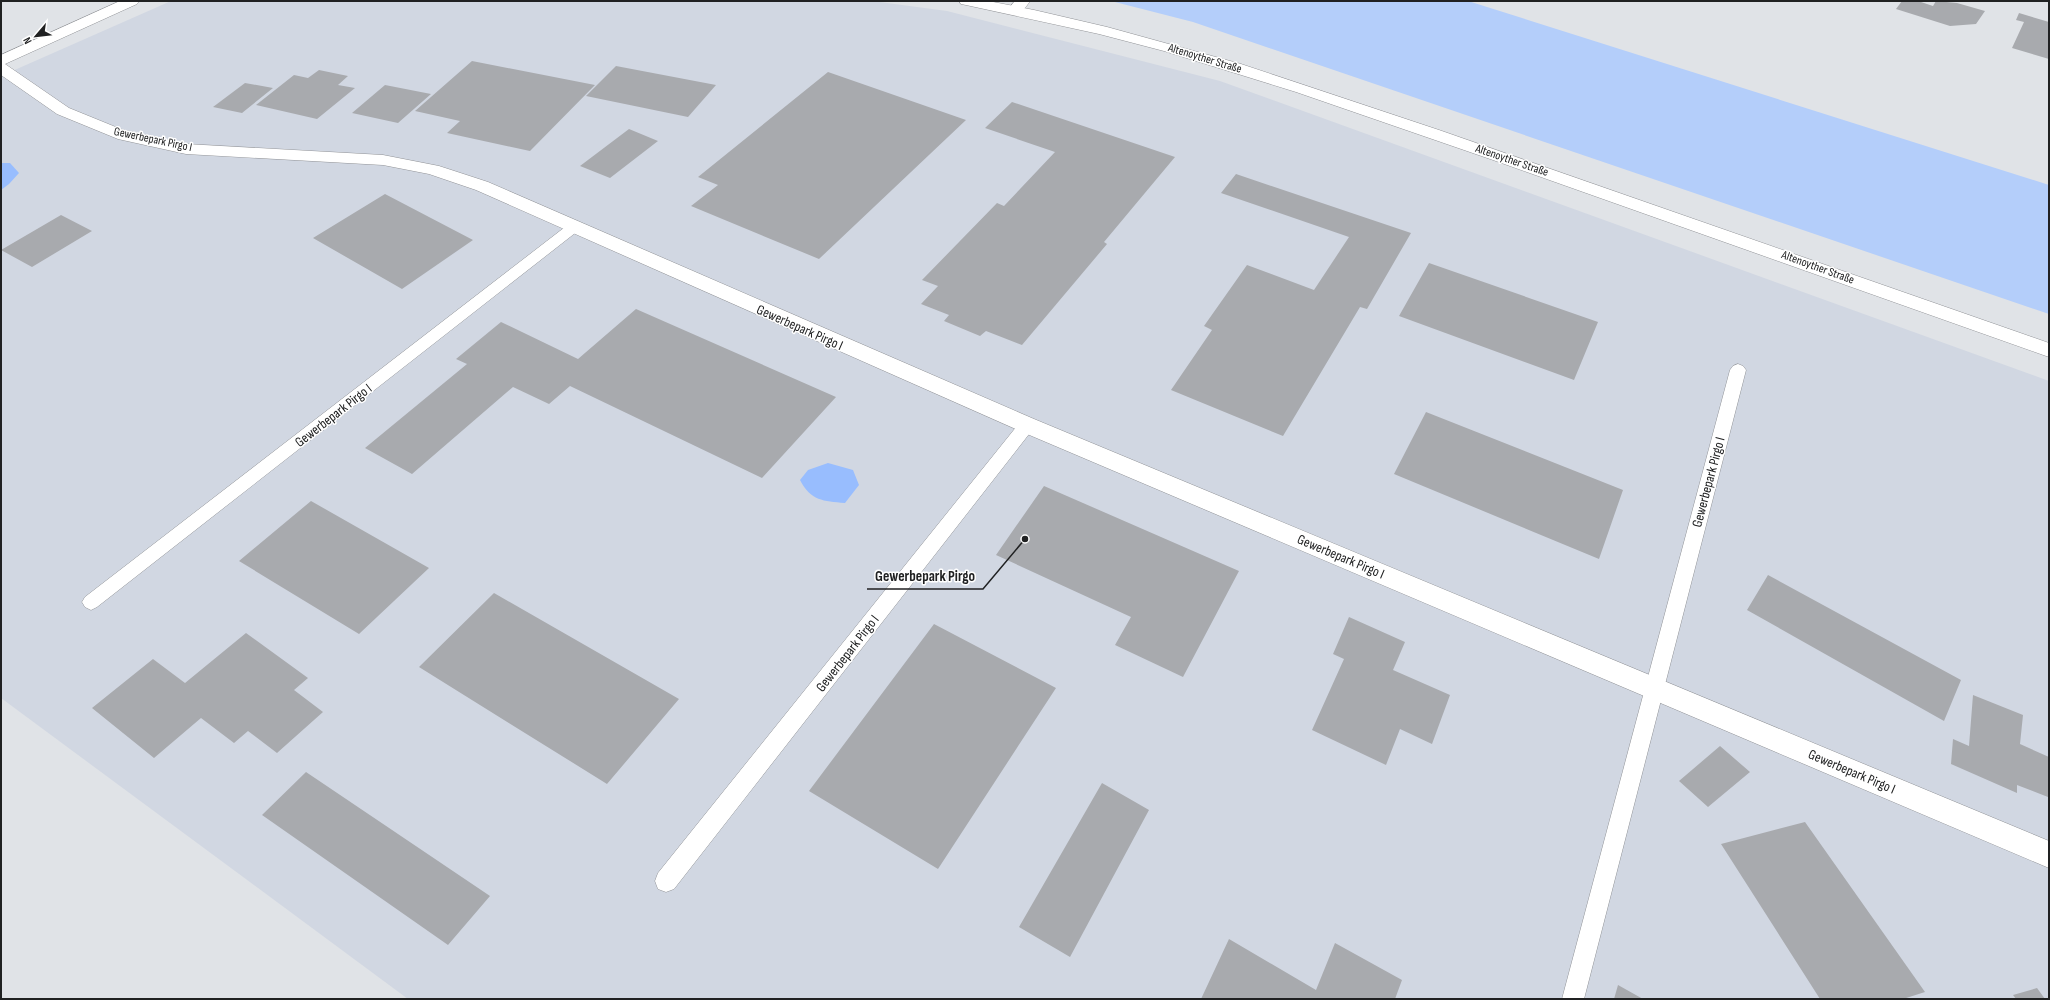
<svg xmlns="http://www.w3.org/2000/svg" width="2050" height="1000" viewBox="0 0 2050 1000" font-family="'Sofia Sans Condensed',sans-serif">
  <style>
    .built { fill: #d1d7e2 }
    .green { fill: #b4cefa }
    .water { fill: #98bdfe }
    .building { fill: #a8aaae }
    .lines { fill: none; stroke-linecap: round; stroke-linejoin: round }
    .lane-casing { stroke: #919397; stroke-width: 1 }
    .street-casing { stroke: #919397; stroke-width: 1 }
    .secondary-casing { stroke: #919397; stroke-width: 1 }
    .lane { fill: #fff; fill-rule: evenodd }
    .street { fill: #fff; fill-rule: evenodd }
    .secondary { fill: #fff; fill-rule: evenodd }
    .labels { text-anchor: middle; stroke-width: 3; stroke-linejoin: round; paint-order: stroke }
    .far-street-label { font-size: 12px; fill: #202122; stroke: #fff }
    .street-label { font-size: 14px; fill: #202122; stroke: #fff }
    .leader { fill: none; stroke: #202122; stroke-width: 1.5 }
    .callout-dot { fill: #202122; stroke: #fff; stroke-width: 1.5 }
    .callout-label { font-size: 15px; text-anchor: middle; font-weight: bold; fill: #202122; stroke: #fff; stroke-width: 3; stroke-linejoin: round; paint-order: stroke }
  </style>
  <rect width="100%" height="100%" fill="#e0e3e7"/>
  <!-- built -->
  <path class="built" d="M171,1H872L947,11L1220,81L2049,381V999H408L1,698V76Z"/>
  <!-- green -->
  <path class="green" d="M1111,1H1468L2049,185V314L1193,22Z"/>
  <!-- water -->
  <path class="water" d="M1,163H10L19,173L9,184L1,190Z
    M828,463L853,470L859,485L845,503C823,501 811,501 800,480L808,470Z"/>
  <!-- building -->
  <path class="building" d="M1902,1H1918L1933,6L1936,1L1957,3L1985,11L1976,24L1950,26L1896,9Z
    M2019,13L2049,22V59L2012,48L2024,22L2016,20Z
    M472,61L595,85L530,151L447,133L460,121L415,111Z
    M616,66L716,85L688,117L586,96Z
    M319,70L348,76L338,85L355,88L317,119L256,105L294,75L308,78Z
    M828,72L966,120L819,259L691,206L718,185L698,177Z
    M245,83L273,88L242,113L213,107Z
    M385,85L431,94L398,123L352,113Z
    M1012,102L1175,157L1104,242L1107,244L1022,345L986,331L980,336L944,321L949,315L921,304L938,286L922,280L997,203L1004,206L1055,152L985,128Z
    M629,129L658,141L610,178L580,166Z
    M1236,174L1411,233L1367,309L1360,307L1283,436L1171,390L1212,330L1204,326L1247,265L1314,290L1349,237L1221,193Z
    M385,194L473,240L402,289L313,238Z
    M61,215L92,231L32,267L1,250Z
    M1429,263L1598,322L1574,380L1399,316Z
    M636,309L836,397L762,478L570,386L549,404L513,387L412,474L365,448L467,364L456,359L501,322L578,359Z
    M1426,412L1623,490L1599,559L1394,474Z
    M1044,486L1239,571L1183,677L1115,645L1131,617L996,555Z
    M311,501L429,568L359,634L239,561Z
    M1768,575L1961,680L1944,721L1747,610Z
    M494,593L679,699L607,784L419,667Z
    M1349,617L1405,642L1393,670L1450,695L1432,744L1400,729L1386,765L1312,730L1344,659L1333,654Z
    M934,624L1056,688L938,869L809,791Z
    M246,633L308,678L294,690L323,712L277,753L248,731L234,743L201,718L154,758L92,708L153,659L185,683Z
    M1973,695L2023,715L2020,744L2049,757L2048,797L2017,785V793L1951,764L1953,739L1969,746Z
    M1720,746L1750,772L1708,807L1679,781Z
    M306,772L490,896L448,945L262,815Z
    M1102,783L1149,810L1070,957L1019,927Z
    M1805,822L1925,992L1903,999H1820L1721,844Z
    M1229,939L1316,990L1335,943L1402,980L1395,999H1201Z
    M1618,985L1643,999H1614Z
    M2037,988L2045,999H2016L2013,995Z"/>
  <g class="lines">
    <defs>
      <path id="lane" d="M574,223L579,224L581,227L579,230L97,607L91,610L85,607L82,602L85,597L569,224Z
        M1738,364L1743,366L1746,370L1584,999H1562L1730,370L1733,366Z
        M1027,419L1033,421L1035,425L1033,429L674,889L666,892L658,889L655,881L658,873L1021,421Z"/>
      <path id="street" d="M120,1H139L137,4L5,64L69,108L123,130L186,144L383,155L439,166L488,182L1034,419L2049,841V868L1020,431L476,190L429,174L383,165L186,154L118,139L57,114L1,75V55Z
        M1015,1H1030C1025,9 1020,14 1010,12L1008,9Z"/>
      <path id="secondary" d="M959,1H988L1034,10L1107,27L1241,64L1439,130L2049,343V357L1493,160L1296,92L1164,51L1099,34L966,5L961,4Z"/>
    </defs>
    <!-- lane casing -->
    <use href="#lane" class="lane-casing"/>
    <!-- street casing -->
    <use href="#street" class="street-casing"/>
    <!-- secondary casing -->
    <use href="#secondary" class="secondary-casing"/>
    <!-- lane -->
    <use href="#lane" class="lane"/>
    <!-- street -->
    <use href="#street" class="street"/>
    <!-- secondary -->
    <use href="#secondary" class="secondary"/>
  </g>
  <g class="labels">
    <!-- far-street labels -->
    <g class="far-street-label">
      <text transform="translate(1205 58) rotate(17)" y="4">Altenoyther Straße</text>
      <text transform="translate(153 139) rotate(12)" y="4">Gewerbepark Pirgo I</text>
      <text transform="translate(1512 160) rotate(19)" y="4">Altenoyther Straße</text>
      <text transform="translate(1818 267) rotate(20)" y="4">Altenoyther Straße</text>
    </g>
    <!-- street labels -->
    <g class="street-label">
      <text transform="translate(800 327) rotate(24)" y="5">Gewerbepark Pirgo I</text>
      <text transform="translate(333 415) rotate(-38)" y="5">Gewerbepark Pirgo I</text>
      <text transform="translate(1708 482) rotate(-75)" y="5">Gewerbepark Pirgo I</text>
      <text transform="translate(1341 556) rotate(23)" y="5">Gewerbepark Pirgo I</text>
      <text transform="translate(847 653) rotate(-52)" y="5">Gewerbepark Pirgo I</text>
      <text transform="translate(1852 771) rotate(23)" y="5">Gewerbepark Pirgo I</text>
    </g>
  </g>
  <!-- callouts -->
  <path class="leader" d="M1025 539L983 589H867"/>
  <circle class="callout-dot" cx="1025" cy="539" r="4"/>
  <g class="callout-label">
    <text x="925" y="581">Gewerbepark Pirgo</text>
  </g>
  <!-- border -->
  <rect width="2050" height="1000" fill="none" stroke="#202122" stroke-width="4"/>
  <!-- north arrow -->
  <g transform="translate(36 36) rotate(242)" stroke="#ffffff" stroke-width="3" paint-order="stroke">
  <path d="M0-3L7 15L0 10L-7 15Z" fill="#202122"/>
  <text y="-6" font-size="11" font-weight="bold" text-anchor="middle" fill="#202122">N</text>
  </g>
</svg>
